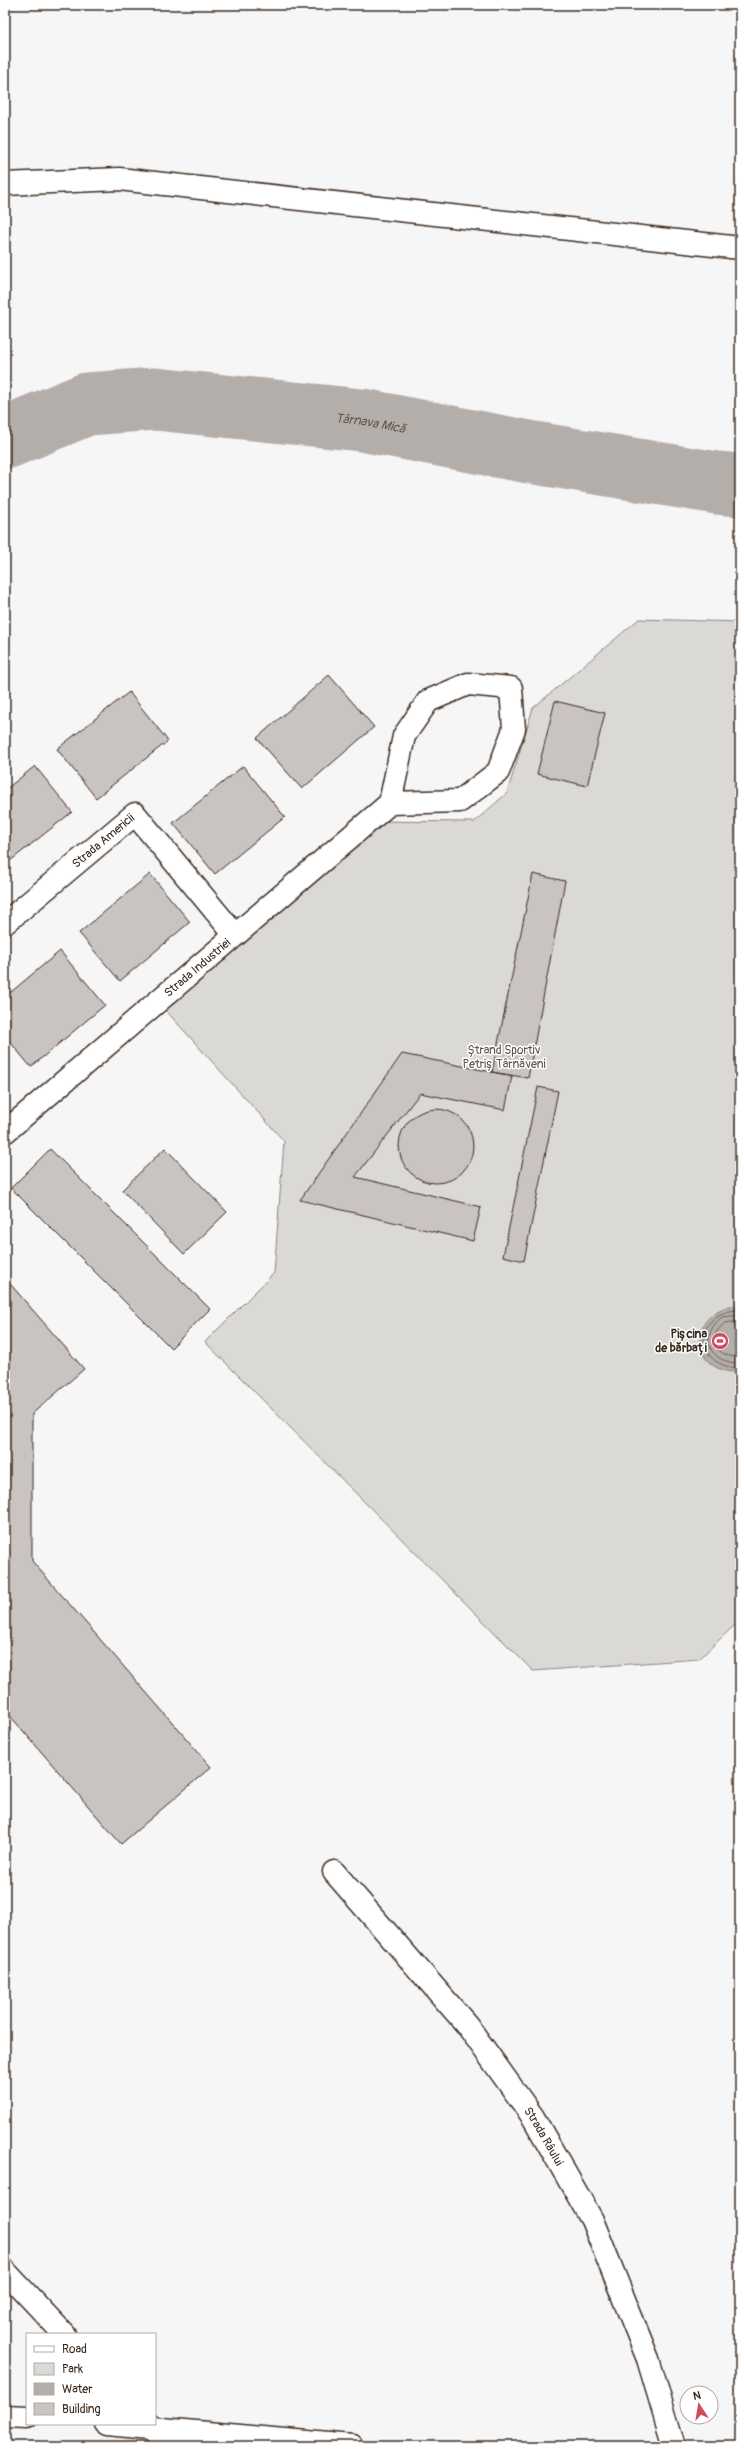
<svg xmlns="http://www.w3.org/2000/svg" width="745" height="2451" viewBox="0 0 745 2451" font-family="Pangolin,sans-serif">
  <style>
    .green { fill: #dbd9d6; stroke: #8b827a }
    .water { fill: #b4aeaa; stroke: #847972 }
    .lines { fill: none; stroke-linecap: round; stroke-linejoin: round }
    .shore { stroke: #6b5f56; stroke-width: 1 }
    .river { stroke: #b4aeaa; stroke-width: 63 }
    .building { fill: #c9c3c1; stroke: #3b2a1e }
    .street-casing { stroke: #3b2a1e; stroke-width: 25 }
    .secondary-casing { stroke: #3b2a1e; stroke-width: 25 }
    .street { stroke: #fff; stroke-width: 22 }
    .secondary { stroke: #fff; stroke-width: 22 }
    .labels { text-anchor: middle; stroke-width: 3; stroke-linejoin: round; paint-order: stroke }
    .street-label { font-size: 12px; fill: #3b2a1e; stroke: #fff }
    .park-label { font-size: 12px; fill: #63564c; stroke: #fff }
    .poi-label { font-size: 12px; font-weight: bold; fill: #3b2a1e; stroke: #fff; text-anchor: end }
    .water-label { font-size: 13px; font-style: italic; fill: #65584f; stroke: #fff }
  </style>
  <rect width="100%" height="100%" fill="#f7f6f6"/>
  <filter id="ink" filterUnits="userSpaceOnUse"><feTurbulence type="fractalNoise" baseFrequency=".025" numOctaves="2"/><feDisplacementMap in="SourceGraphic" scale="8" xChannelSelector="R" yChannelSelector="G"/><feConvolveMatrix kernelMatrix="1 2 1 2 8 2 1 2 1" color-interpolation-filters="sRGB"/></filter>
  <g filter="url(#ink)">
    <!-- green -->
    <path class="green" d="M639,619L740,622V1620L699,1659L533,1671L205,1342L274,1273L284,1141L158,1002L370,821L474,822L507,793L533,708Z"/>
    <!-- water -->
    <path class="water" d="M730,1306H740V1372C693,1375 684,1318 730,1306Z"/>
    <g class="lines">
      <!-- shore -->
      <path class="shore" d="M740,1310C692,1310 692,1368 740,1368
        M740,1315L722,1317C697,1337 710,1364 740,1363
        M740,1321L725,1323C704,1339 717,1358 740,1357"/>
      <!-- river -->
      <path class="river" id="s1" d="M5,438L87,404L155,399L362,420L529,452L717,483L740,485"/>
    </g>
    <!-- building -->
    <path class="building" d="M329,675L374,727L302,789L257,738Z
      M129,692L168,741L96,798L57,749Z
      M555,701L605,713L587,786L537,774Z
      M35,766L72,812L5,865V790Z
      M243,766L285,817L215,874L173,823Z
      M150,874L190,922L120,981L79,933Z
      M533,874L565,881L528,1078L492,1072Z
      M60,951L105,1005L31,1067L5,1036V997Z
      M402,1054L512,1076L505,1110L420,1093L355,1177L481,1207L473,1241L300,1200Z
      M538,1087L558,1091L524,1261L503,1256Z
      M399 1146a37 37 0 1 1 74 0a37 37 0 1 1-74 0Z
      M165,1148L227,1212L184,1254L122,1190Z
      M50,1149L210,1309L171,1348L11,1188Z
      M5,1278L84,1369L32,1414V1561L211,1767L121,1844L5,1710Z"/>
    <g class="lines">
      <defs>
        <g id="street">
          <path d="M5,184L119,179L740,248"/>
          <path id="s2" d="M5,923L135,814L235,935"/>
          <path id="s3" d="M5,1132L390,803L404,736L428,701L468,684L511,688L514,729L498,772L460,801L390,803"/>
          <path id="s4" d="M334,1872L467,2025L533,2117L592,2220L648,2359L674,2446"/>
          <path d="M5,2271L64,2334"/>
          <path d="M148,2424L168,2446"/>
        </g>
        <path id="secondary" d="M5,2416L27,2417
          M106,2424L352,2446"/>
      </defs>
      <!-- street casing -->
      <use href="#street" class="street-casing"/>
      <!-- secondary casing -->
      <use href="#secondary" class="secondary-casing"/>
      <!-- street -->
      <use href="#street" class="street"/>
      <!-- secondary -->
      <use href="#secondary" class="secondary"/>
    </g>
  </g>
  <!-- icons -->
  <defs>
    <symbol id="stadium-disc" viewBox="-11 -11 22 22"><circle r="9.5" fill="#d1495b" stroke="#fff"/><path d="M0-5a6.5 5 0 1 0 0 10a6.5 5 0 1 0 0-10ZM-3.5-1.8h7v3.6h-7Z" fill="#fff"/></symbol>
  </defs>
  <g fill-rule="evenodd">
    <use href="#stadium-disc" x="710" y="1331" width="20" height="20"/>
  </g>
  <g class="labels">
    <!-- street labels -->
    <g class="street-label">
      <text dy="4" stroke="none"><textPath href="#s2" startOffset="128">Strada Americii</textPath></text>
      <text dy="4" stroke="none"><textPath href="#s3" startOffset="253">Strada Industriei</textPath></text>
      <text dy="4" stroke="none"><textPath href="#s4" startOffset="338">Strada Râului</textPath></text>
    </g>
    <!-- park labels -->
    <g class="park-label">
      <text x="504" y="1054">Ștrand Sportiv<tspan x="504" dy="14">Petriș Târnăveni</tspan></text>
    </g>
    <!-- poi labels -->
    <g class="poi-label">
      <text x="707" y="1338">Pișcina<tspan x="707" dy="14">de bărbați</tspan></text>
    </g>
    <!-- water labels -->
    <g class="water-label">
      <text dy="5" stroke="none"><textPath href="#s1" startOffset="374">Târnava Mică</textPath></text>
    </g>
  </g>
  <!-- margin -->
  <rect width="745" height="2451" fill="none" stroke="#fff" stroke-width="20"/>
  <rect x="10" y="10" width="725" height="2431" fill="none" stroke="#3b2a1e" stroke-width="1.5" filter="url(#ink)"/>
  <!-- legend -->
  <rect x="26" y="2333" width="130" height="92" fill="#ffffff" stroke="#b1aaa5"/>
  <rect x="34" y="2346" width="20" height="6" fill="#ffffff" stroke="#b1aaa5"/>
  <text x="62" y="2353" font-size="12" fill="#3b2a1e">Road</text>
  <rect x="34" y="2363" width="20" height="12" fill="#dbd9d6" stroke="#b1aaa5"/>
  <text x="62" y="2373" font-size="12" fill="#3b2a1e">Park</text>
  <rect x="34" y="2383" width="20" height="12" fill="#b4aeaa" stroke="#b1aaa5"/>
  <text x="62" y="2393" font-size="12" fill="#3b2a1e">Water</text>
  <rect x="34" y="2403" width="20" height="12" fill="#c9c3c1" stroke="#b1aaa5"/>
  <text x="62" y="2413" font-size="12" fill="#3b2a1e">Building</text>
  <!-- north arrow -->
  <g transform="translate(699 2405) rotate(348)"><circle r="19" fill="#ffffff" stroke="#b1aaa5"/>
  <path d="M0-3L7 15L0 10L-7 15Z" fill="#d1495b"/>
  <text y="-6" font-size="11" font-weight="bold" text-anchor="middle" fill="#3b2a1e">N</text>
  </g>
</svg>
